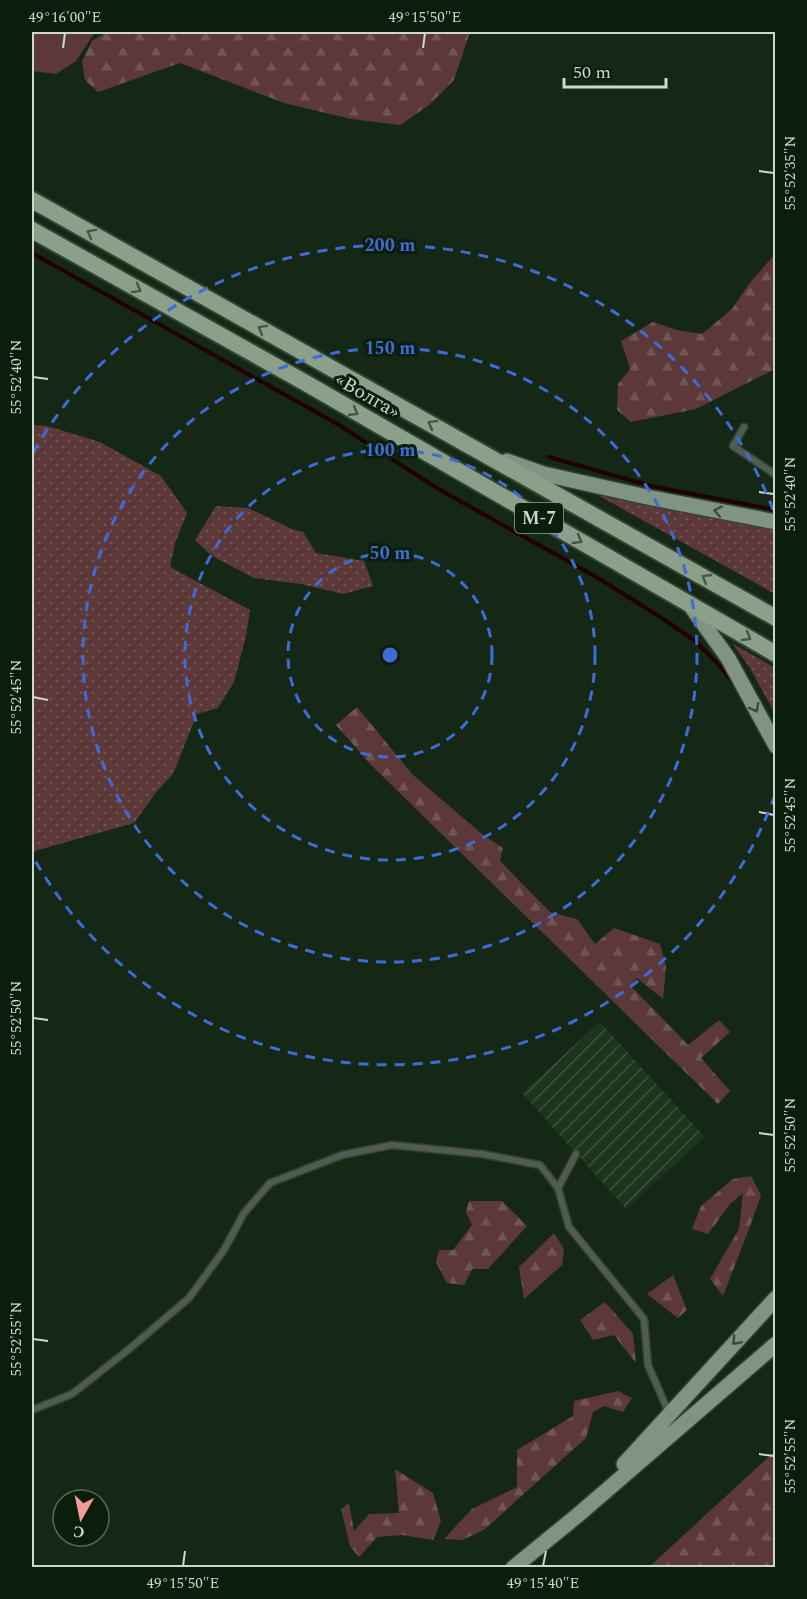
<svg xmlns="http://www.w3.org/2000/svg" width="807" height="1599" viewBox="0 0 807 1599" font-family="Spectral,serif">
  <style>
    .industrial { fill: url(#industrial-furrows) }
    .grass { fill: url(#grass-dots) }
    .forest { fill: url(#forest-firs) }
    .pitch { fill: #5c3938 }
    .lines { fill: none; stroke-linecap: round; stroke-linejoin: round }
    .stream { stroke: #210001; stroke-width: 4 }
    .service-casing { stroke: #314432; stroke-width: 9 }
    .primary-casing { stroke: #314432; stroke-width: 18 }
    .trunk-casing { stroke: #314432; stroke-width: 20 }
    .service { stroke: #525b52; stroke-width: 6 }
    .primary { stroke: #809481; stroke-width: 15 }
    .trunk { stroke: #8aa08a; stroke-width: 16 }
    .oneway { stroke: #445845 }
    .oneway2 { stroke: #3a4d3b }
    .ticks { fill: none; stroke: #cbd8cb; stroke-width: 2 }
    .ring { fill: none; stroke: #406ad5; stroke-width: 3; stroke-dasharray: 10 8 }
    .labels { text-anchor: middle; stroke-width: 6; stroke-linejoin: round; paint-order: stroke }
    .shield { fill: #0b1e0c; stroke: #91a092; stroke-width: 1.5 }
    .shield-label { font-size: 18px; font-weight: bold; fill: #cbd8cb }
    .street-label { font-size: 20px; fill: #cbd8cb; stroke: #0b1e0c }
    .centre { fill: #406ad5; stroke: #0b1e0c; stroke-width: 3 }
    .ring-label { font-size: 18px; text-anchor: middle; font-weight: bold; fill: #406ad5; stroke: #0b1e0c; stroke-width: 6; stroke-linejoin: round; paint-order: stroke }
    .neatline { fill: none; stroke: #cbd8cb; stroke-width: 2 }
    .ticks-label { font-size: 15px; text-anchor: middle; fill: #cbd8cb }
  </style>
  <defs>
    <pattern id="industrial-furrows" width="10" height="10" patternUnits="userSpaceOnUse" patternTransform="scale(1.5)"><rect width="10" height="10" fill="#1c351e"/><path d="M-1 1l2-2M0 10L10 0M9 11l2-2" fill="none" stroke="#3c523d"/></pattern>
    <pattern id="grass-dots" width="8" height="8" patternUnits="userSpaceOnUse" patternTransform="scale(1.5)"><rect width="8" height="8" fill="#5c3938"/><path d="M2 2h.1M6 6h.1" fill="none" stroke="#725553" stroke-width="1.8" stroke-linecap="round"/></pattern>
    <pattern id="forest-firs" width="22" height="20" patternUnits="userSpaceOnUse" patternTransform="scale(1.5)"><rect width="22" height="20" fill="#5c3938"/><path d="M5 1l3.5 6h-7zM16 11l3.5 6h-7z" fill="#725553"/></pattern>
  </defs>
  <rect width="100%" height="100%" fill="#142815"/>
  <!-- industrial -->
  <path class="industrial" d="M600,1022L705,1137L626,1209L522,1093Z"/>
  <!-- grass -->
  <path class="grass" d="M32,425L47,426L100,442L161,476L187,513L175,543L170,567L250,610L246,636L234,682L218,708L197,714L173,774L157,791L134,823L38,850L32,853Z
    M594,493L775,529V594Z
    M216,506L248,508L292,529L303,532L316,553L364,561L373,586L343,594L301,584L254,578L212,556L195,540Z
    M732,643L775,668V714L750,668Z"/>
  <!-- forest -->
  <path class="forest" d="M106,32H470L454,80L429,105L400,125L351,119L284,103L180,63L98,92L85,80L82,61L92,41Z
    M775,254V369L696,409L631,422L617,410L618,384L630,369L621,341L653,322L677,330L702,334L732,309L749,284Z
    M357,707L413,775L483,835L503,848L500,861L550,912L577,919L595,944L614,928L660,944L666,966L663,999L637,978L631,986L688,1045L719,1020L730,1032L701,1058L730,1091L718,1104L371,765L336,725Z
    M751,1176L761,1195L749,1229L723,1296L710,1279L739,1229L743,1193L730,1204L708,1234L692,1229L701,1206L733,1179Z
    M469,1201H502L527,1226L488,1269H472L464,1285L447,1283L436,1262L439,1250H453L472,1225L466,1212Z
    M554,1233L564,1249L562,1265L524,1299L519,1267Z
    M673,1275L687,1310L678,1318L647,1294Z
    M605,1302L633,1334L636,1363L614,1335L593,1340L580,1320Z
    M618,1391L632,1398L623,1412L604,1406L593,1412L586,1438L484,1530L462,1540L444,1539L472,1509L517,1487V1450L573,1416L574,1401Z
    M775,1451V1567H649Z
    M395,1469L433,1493L441,1521L433,1540L402,1535L377,1537L359,1557L350,1546L341,1509L349,1503L354,1531L369,1514L399,1513Z"/>
  <!-- pitch -->
  <path class="pitch" d="M32,32H98L93,35L76,61L56,74L32,71Z"/>
  <g class="lines">
    <!-- stream -->
    <path class="stream" d="M32,253L339,425L440,490L598,578L662,618L695,641L719,665L734,684
      M549,457L651,486L776,510
      M770,748L776,759"/>
    <defs>
      <path id="service" d="M744,427L733,446L776,475
        M576,1154L558,1188L569,1227L644,1319L648,1365L669,1413
        M32,1410L72,1394L128,1350L189,1298L224,1250L244,1213L270,1183L342,1155L392,1145L482,1154L540,1165L558,1188"/>
      <path id="primary" d="M507,461L544,474L647,497L776,522
        M690,605L728,658L776,746
        M624,1464L776,1298
        M513,1568L578,1515L776,1344"/>
      <path id="trunk" d="M32,200L776,618
        M32,230L304,382L776,654"/>
    </defs>
    <!-- service casing -->
    <use href="#service" class="service-casing"/>
    <!-- primary casing -->
    <use href="#primary" class="primary-casing"/>
    <!-- trunk casing -->
    <use href="#trunk" class="trunk-casing"/>
    <!-- service -->
    <use href="#service" class="service"/>
    <!-- primary -->
    <use href="#primary" class="primary"/>
    <!-- trunk -->
    <use href="#trunk" class="trunk"/>
  </g>
  <!-- one-way arrows -->
  <defs><path id="oneway-chevron" d="M-2-3.5L2.5 0L-2 3.5" fill="none" stroke-width="1.6" stroke-linecap="round" stroke-linejoin="round" transform="scale(1.5)"/></defs>
  <g class="oneway">
    <use href="#oneway-chevron" transform="translate(91 233) rotate(-151)"/>
    <use href="#oneway-chevron" transform="translate(137 289) rotate(29)"/>
    <use href="#oneway-chevron" transform="translate(262 329) rotate(-151)"/>
    <use href="#oneway-chevron" transform="translate(354 412) rotate(30)"/>
    <use href="#oneway-chevron" transform="translate(432 424) rotate(-151)"/>
    <use href="#oneway-chevron" transform="translate(578 540) rotate(30)"/>
    <use href="#oneway-chevron" transform="translate(706 578) rotate(-150)"/>
    <use href="#oneway-chevron" transform="translate(747 637) rotate(30)"/>
  </g>
  <g class="oneway2">
    <use href="#oneway-chevron" transform="translate(718 511) rotate(-169)"/>
    <use href="#oneway-chevron" transform="translate(755 708) rotate(62)"/>
    <use href="#oneway-chevron" transform="translate(736 1341) rotate(132)"/>
  </g>
  <!-- ticks -->
  <path class="ticks" d="M63,48L65,33M423,48L425,33M759,171L774,173M33,377L48,379M759,492L774,494M33,697L48,700M759,812L774,815M33,1018L48,1020M759,1133L774,1135M33,1339L48,1341M759,1454L774,1456M183,1566L185,1551M543,1566L546,1551"/>
  <!-- distance rings -->
  <g class="ring">
    <circle cx="390" cy="655" r="102"/>
    <circle cx="390" cy="655" r="205"/>
    <circle cx="390" cy="655" r="307"/>
    <path d="M775 795A410 410 0 0 1 33 857M33 453A410 410 0 0 1 775 515"/>
  </g>
  <g class="labels">
    <!-- shield labels -->
    <rect class="shield" x="515" y="503" width="48" height="30" rx="4.5"/>
    <g class="shield-label">
      <text x="539" y="524">М-7</text>
    </g>
    <!-- street labels -->
    <g class="street-label">
      <text transform="translate(368 395) rotate(30)" y="7">«Волга»</text>
    </g>
  </g>
  <circle cx="390" cy="655" r="9" class="centre"/>
  <g class="ring-label">
    <text x="390" y="251">200 m</text>
    <text x="390" y="354">150 m</text>
    <text x="390" y="456">100 m</text>
    <text x="390" y="559">50 m</text>
  </g>
  <!-- border -->
  <rect width="807" height="1599" fill="none" stroke="#0b1e0c" stroke-width="66"/>
  <!-- north arrow -->
  <g transform="translate(81 1518) rotate(189)"><circle r="28" fill="#0b1e0c" stroke="#586858" stroke-width="1.5"/>
  <path d="M0-4.5L10 22L0 15L-10 22Z" fill="#f59b99"/>
  <text y="-9" font-size="16" font-weight="bold" text-anchor="middle" fill="#cbd8cb">С</text>
  </g>
  <!-- scale -->
  <path d="M564 78v9h102v-9" fill="none" stroke="#cbd8cb" stroke-width="3"/>
  <text x="573" y="78" font-size="18" fill="#cbd8cb" stroke="#0b1e0c" stroke-width="4.5" paint-order="stroke">50 m</text>
  <rect x="33" y="33" width="741" height="1533" class="neatline"/>
  <g class="ticks-label">
    <text x="65" y="22">49°16'00"E</text>
    <text x="425" y="22">49°15'50"E</text>
    <text transform="translate(790 173) rotate(-90)" y="5">55°52'35"N</text>
    <text transform="translate(16 377) rotate(-90)" y="5">55°52'40"N</text>
    <text transform="translate(790 494) rotate(-90)" y="5">55°52'40"N</text>
    <text transform="translate(16 697) rotate(-90)" y="5">55°52'45"N</text>
    <text transform="translate(790 815) rotate(-90)" y="5">55°52'45"N</text>
    <text transform="translate(16 1018) rotate(-90)" y="5">55°52'50"N</text>
    <text transform="translate(790 1135) rotate(-90)" y="5">55°52'50"N</text>
    <text transform="translate(16 1339) rotate(-90)" y="5">55°52'55"N</text>
    <text transform="translate(790 1456) rotate(-90)" y="5">55°52'55"N</text>
    <text x="183" y="1588">49°15'50"E</text>
    <text x="543" y="1588">49°15'40"E</text>
  </g>
</svg>
